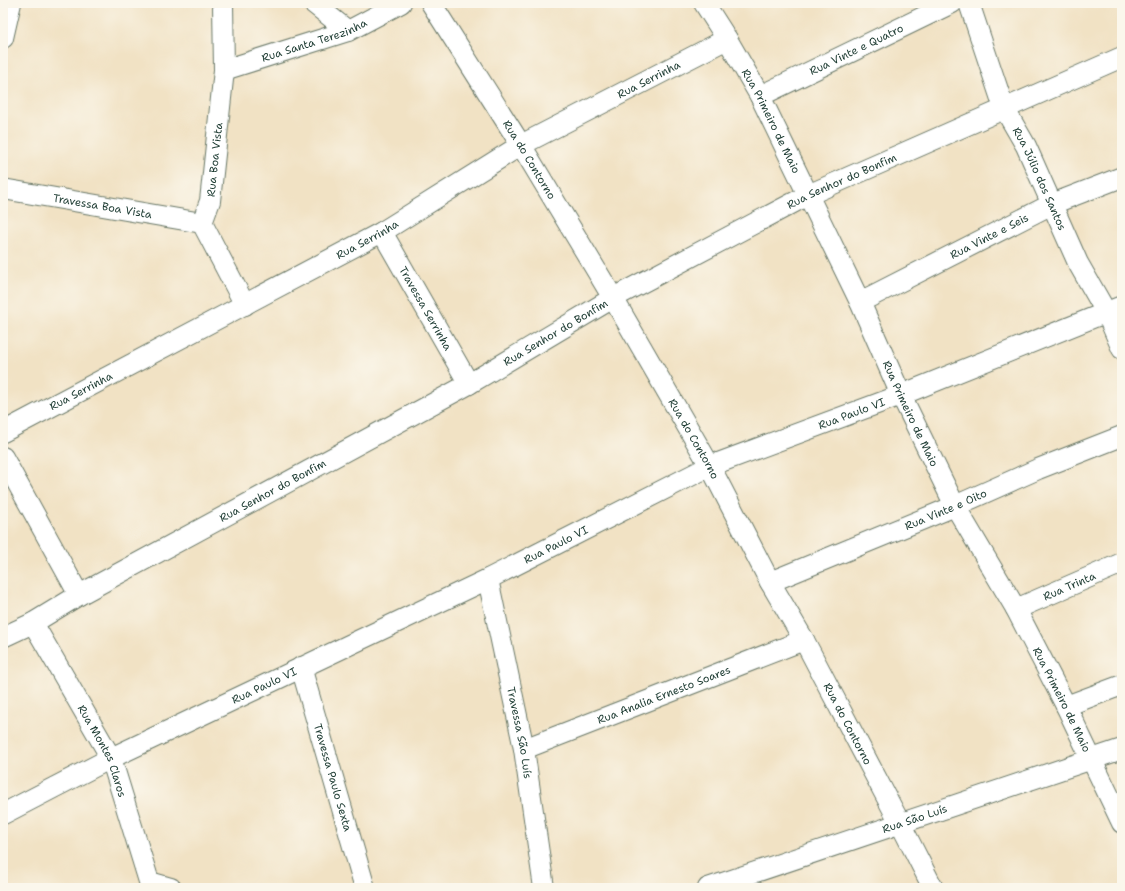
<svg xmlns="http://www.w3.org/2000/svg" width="1125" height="891" viewBox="0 0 1125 891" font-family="'Shantell Sans',sans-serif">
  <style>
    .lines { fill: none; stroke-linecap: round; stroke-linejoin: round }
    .minor-casing { stroke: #687766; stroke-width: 22 }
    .minor { stroke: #fff; stroke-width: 20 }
    .labels { text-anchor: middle; stroke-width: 3; stroke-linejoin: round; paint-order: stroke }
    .street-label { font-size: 11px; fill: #1f3d34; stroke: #fbf7ec }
  </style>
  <rect width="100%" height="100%" fill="#fbf7ec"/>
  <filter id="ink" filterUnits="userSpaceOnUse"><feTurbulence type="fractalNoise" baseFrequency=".025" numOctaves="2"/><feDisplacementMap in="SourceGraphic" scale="8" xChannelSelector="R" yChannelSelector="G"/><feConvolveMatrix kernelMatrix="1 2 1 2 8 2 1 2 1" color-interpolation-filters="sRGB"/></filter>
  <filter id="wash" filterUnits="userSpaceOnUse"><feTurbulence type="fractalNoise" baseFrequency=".012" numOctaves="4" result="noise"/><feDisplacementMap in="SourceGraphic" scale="16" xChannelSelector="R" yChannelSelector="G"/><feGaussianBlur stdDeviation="0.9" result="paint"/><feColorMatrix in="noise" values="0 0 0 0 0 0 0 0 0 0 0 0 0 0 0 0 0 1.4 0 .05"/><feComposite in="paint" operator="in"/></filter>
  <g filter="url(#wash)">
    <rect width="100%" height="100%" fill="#f1e2c4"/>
  </g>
  <g filter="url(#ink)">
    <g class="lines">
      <defs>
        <g id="minor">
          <path d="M313,3L348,31"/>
          <path id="s1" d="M431,3L521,145L613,298L710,466L770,582L804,640L901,825L933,888"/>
          <path id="s2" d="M704,3L727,39L760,96L860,302L901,395L955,506L1016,609L1066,706L1122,823"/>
          <path id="s3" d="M969,3L1004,108L1026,146L1078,263L1106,312L1122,349"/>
          <path d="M3,38L11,3"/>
          <path id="s4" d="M224,70L348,31L401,3"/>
          <path id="s5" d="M760,96L952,3"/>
          <path id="s6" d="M3,189L202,223"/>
          <path id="s7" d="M202,223L210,201L224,70L223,3"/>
          <path d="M202,223L245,305"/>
          <path id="s8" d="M382,232L469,384"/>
          <path id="s9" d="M860,302L1052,204L1122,177"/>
          <path id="s10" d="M3,432L382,232L521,145L727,39"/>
          <path d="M3,457L79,595"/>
          <path id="s11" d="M488,579L524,749L544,888"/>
          <path id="s12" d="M770,582L955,506L1038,469L1122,436"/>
          <path id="s13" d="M1016,609L1122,563"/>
          <path id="s14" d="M33,623L111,758L151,888"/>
          <path id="s15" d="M3,637L33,623L79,595L469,384L613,298L808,195L1122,57"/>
          <path id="s16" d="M301,667L365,888"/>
          <path d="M1066,706L1122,685"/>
          <path id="s17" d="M524,749L804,640"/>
          <path id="s18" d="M3,814L111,758L488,579L710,466L901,395L1122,306"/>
          <path d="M150,882L171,888"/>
          <path id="s19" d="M708,888L1122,749"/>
        </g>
      </defs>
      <!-- minor casing -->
      <use href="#minor" class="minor-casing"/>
      <!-- minor -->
      <use href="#minor" class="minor"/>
    </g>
  </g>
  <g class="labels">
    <!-- street labels -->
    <g class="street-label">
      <text dy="4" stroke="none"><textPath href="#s4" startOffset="95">Rua Santa Terezinha</textPath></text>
      <text dy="4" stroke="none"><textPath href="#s5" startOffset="107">Rua Vinte e Quatro</textPath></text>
      <text dy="4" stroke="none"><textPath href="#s10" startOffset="736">Rua Serrinha</textPath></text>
      <text dy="4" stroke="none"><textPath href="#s2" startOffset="136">Rua Primeiro de Maio</textPath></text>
      <text dy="4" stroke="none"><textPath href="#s7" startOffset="65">Rua Boa Vista</textPath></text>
      <text dy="4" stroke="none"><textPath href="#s1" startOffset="185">Rua do Contorno</textPath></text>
      <text dy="4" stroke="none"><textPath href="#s3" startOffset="190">Rua Júlio dos Santos</textPath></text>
      <text dy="4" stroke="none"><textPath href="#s15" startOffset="955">Rua Senhor do Bonfim</textPath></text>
      <text dy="4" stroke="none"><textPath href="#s6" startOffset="101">Travessa Boa Vista</textPath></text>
      <text dy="4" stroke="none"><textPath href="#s9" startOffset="145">Rua Vinte e Seis</textPath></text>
      <text dy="4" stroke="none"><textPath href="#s10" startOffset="412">Rua Serrinha</textPath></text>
      <text dy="4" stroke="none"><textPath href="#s8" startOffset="88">Travessa Serrinha</textPath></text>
      <text dy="4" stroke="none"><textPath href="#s15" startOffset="631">Rua Senhor do Bonfim</textPath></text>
      <text dy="4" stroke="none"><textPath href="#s10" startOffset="88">Rua Serrinha</textPath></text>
      <text dy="4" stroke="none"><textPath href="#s18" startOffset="939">Rua Paulo VI</textPath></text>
      <text dy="4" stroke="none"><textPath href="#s2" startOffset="460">Rua Primeiro de Maio</textPath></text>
      <text dy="4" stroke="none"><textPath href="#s1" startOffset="509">Rua do Contorno</textPath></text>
      <text dy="4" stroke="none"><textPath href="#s15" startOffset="307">Rua Senhor do Bonfim</textPath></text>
      <text dy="4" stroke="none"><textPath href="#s12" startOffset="190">Rua Vinte e Oito</textPath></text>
      <text dy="4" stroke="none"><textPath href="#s18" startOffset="615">Rua Paulo VI</textPath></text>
      <text dy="4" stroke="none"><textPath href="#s13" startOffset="58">Rua Trinta</textPath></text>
      <text dy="4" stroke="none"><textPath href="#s18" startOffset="291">Rua Paulo VI</textPath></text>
      <text dy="4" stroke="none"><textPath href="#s17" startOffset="150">Rua Analia Ernesto Soares</textPath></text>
      <text dy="4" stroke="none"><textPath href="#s2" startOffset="784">Rua Primeiro de Maio</textPath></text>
      <text dy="4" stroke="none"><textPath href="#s1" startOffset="833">Rua do Contorno</textPath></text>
      <text dy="4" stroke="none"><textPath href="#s11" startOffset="157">Travessa São Luís</textPath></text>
      <text dy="4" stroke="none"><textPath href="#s14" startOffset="146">Rua Montes Claros</textPath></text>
      <text dy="4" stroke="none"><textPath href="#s16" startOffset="115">Travessa Paulo Sexta</textPath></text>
      <text dy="4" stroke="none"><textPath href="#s19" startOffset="218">Rua São Luís</textPath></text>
    </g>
  </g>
  <!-- margin -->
  <rect width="1125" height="891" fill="none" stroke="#fbf7ec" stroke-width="16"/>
</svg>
